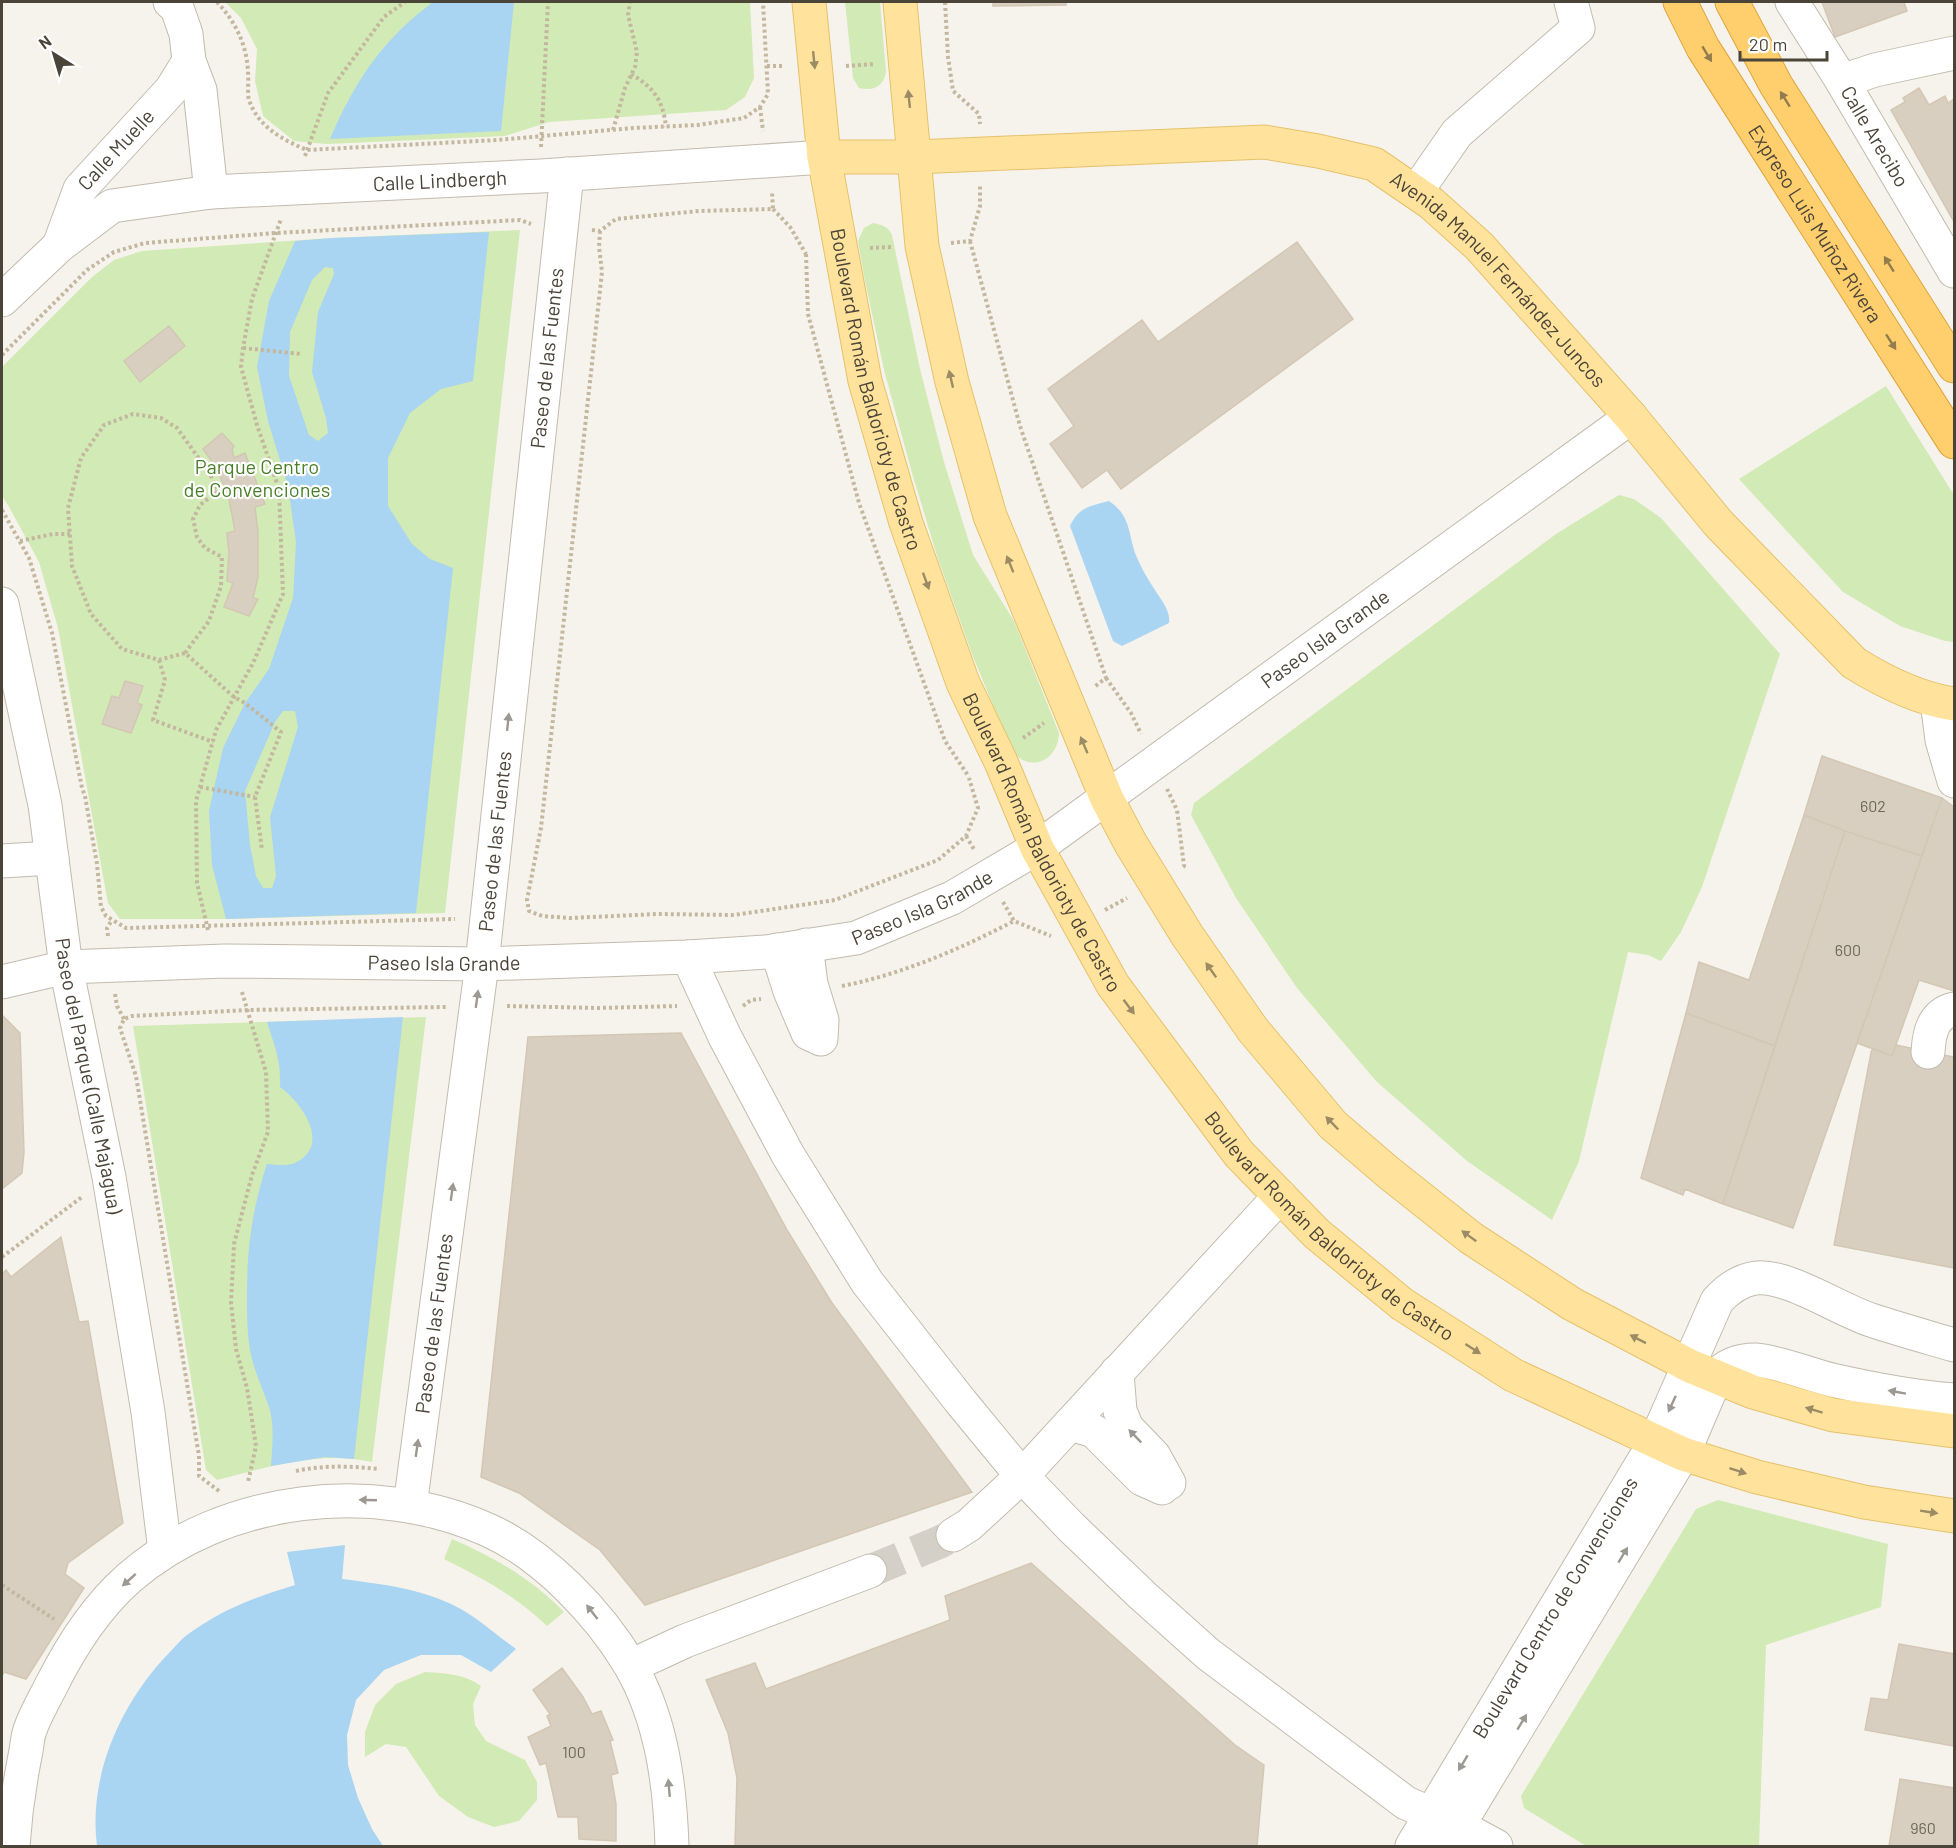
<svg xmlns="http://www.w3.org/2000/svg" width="1956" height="1848" viewBox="0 0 1956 1848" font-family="Barlow,sans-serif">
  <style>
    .green { fill: #d2eab5 }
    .water { fill: #a9d4f2; fill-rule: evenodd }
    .building { fill: #d8cfc1; stroke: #d3c7b4; stroke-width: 1.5 }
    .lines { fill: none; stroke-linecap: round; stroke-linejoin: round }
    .minor-tunnel { stroke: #d4d0c8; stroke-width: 33; stroke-dasharray: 33 16; stroke-linecap: butt }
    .minor-casing { stroke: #c2bbae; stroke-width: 35 }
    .major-casing { stroke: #e6c16a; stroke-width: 35 }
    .highway-casing { stroke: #e0a43c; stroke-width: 35 }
    .path { stroke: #c4b79f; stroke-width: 4; stroke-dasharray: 3 3; stroke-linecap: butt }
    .minor { stroke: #fff; stroke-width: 33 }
    .major { stroke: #ffe39c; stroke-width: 33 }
    .highway { stroke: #ffcf6e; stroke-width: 33 }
    .oneway { fill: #937c4e }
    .oneway2 { fill: #9c8c66 }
    .oneway3 { fill: #9c9892 }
    .labels { text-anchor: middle; stroke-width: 4.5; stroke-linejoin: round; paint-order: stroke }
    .number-label { font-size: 16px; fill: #6e675b }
    .street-label { font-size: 20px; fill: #4b4439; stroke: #fff }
    .park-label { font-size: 20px; fill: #4a7f2a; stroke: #fff }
  </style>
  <rect width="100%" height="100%" fill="#f6f3ec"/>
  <!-- green -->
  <path class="green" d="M225,2H750L754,78L745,97L726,110L549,122L505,136L327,144L294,141L263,116L255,81L257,49L241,18Z
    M845,2H880L886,72C883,87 874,91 859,88L853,78Z
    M873,223C882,225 888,226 892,235L920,369L944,462L973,555L1014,621L1059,733C1058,762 1028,774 1011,749L972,654L938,559L912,473L884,370L864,276L858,241L864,228Z
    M520,230L445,913L226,919H120L108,903L58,628L39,562L8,505L2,496V367L92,277L114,260L142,251L332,238Z
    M1886,386L1954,495V642L1945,641L1900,626L1843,592L1739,479Z
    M1619,495L1634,499L1661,518L1780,654L1702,887L1681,932L1661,961L1648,955L1628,952L1579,1161L1552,1220L1467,1161L1376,1081L1297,988L1236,898L1191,815L1194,803L1556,534Z
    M426,1017L372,1462C319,1450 269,1467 217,1480L206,1470L133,1026Z
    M1718,1500L1888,1544L1881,1607L1766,1645L1759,1846H1586L1524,1808L1521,1796L1696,1509Z
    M452,1539C494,1557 532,1579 564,1612L547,1626C516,1596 482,1578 444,1559Z
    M425,1672C445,1673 465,1674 481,1686L473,1704L475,1725L486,1741L525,1760L537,1782V1800L519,1821L494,1827L468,1817L439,1796L406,1747L386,1744L365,1757V1732L375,1705L396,1684Z"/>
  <!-- water -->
  <path class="water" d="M433,2H514L501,131L330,139C355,81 382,40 433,2Z
    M489,232L473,381L441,389L410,413L388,458V506L412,544L430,559L453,568L416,913L226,919L212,865L209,811L223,748L245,703L269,669L293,598L296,542L288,486L268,421L257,367L269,301L295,241L332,238ZM325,267L333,268L334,274L318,312L312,372L326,418L328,433L318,441L309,435L289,376L290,332L312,280ZM283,711H295L298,727L270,817L276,876L272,888H263L256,876L250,845L245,791L275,722Z
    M1109,501C1130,515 1128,531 1135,553C1140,566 1147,578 1155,590C1161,600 1171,611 1169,623L1122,646L1113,641L1070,526C1079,507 1090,506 1109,501Z
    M403,1017L354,1459L325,1457L271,1466C272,1448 275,1425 269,1407C263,1389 255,1373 251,1355C247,1335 247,1315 247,1295C247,1248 252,1209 267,1164C276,1165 288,1166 295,1163C332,1145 302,1103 280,1087C281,1059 275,1048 267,1022Z
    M345,1545L342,1579C388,1585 436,1590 475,1618C489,1628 502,1639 516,1649L491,1672L461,1655H421L384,1670L356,1700L347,1735L348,1765L358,1798L372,1829L383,1846H97C88,1777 120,1704 168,1654C174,1648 180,1640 187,1635C223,1609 253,1598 295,1585L287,1552Z"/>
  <!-- building -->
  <path class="building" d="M993,2H1066V5L993,6Z
    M1822,2H1904L1907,11L1835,37Z
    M1919,88L1929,105L1945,96L1948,103L1954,99V222L1891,110L1905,102L1903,98Z
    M1297,242L1353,319L1121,489L1107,470L1082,488L1050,444L1074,426L1048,389L1142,320L1158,342Z
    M169,326L185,346L140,382L124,361Z
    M222,433L234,446L232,449L234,458L245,453L265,504L255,507L258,532V577L253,598L258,599L249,616L224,607L233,583L227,581L229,553L227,533L235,531L228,494L214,464L203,449Z
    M125,681L143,686L137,703L142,705L131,733L102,724L112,696L119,698Z
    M1822,756L1942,798L1922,856L1845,831L1804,815Z
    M1942,798L1954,807V991L1919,980L1892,1056L1857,1043Z
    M1804,815L1845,831L1775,1046L1686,1013L1699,962L1749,980Z
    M1845,831L1922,856L1793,1228L1723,1204Z
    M1686,1013L1775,1046L1723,1204L1685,1189L1683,1195L1641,1178Z
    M2,1015L20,1033L24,1152L22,1173L2,1189Z
    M681,1033L787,1230L832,1303L972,1492L645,1605L600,1550L519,1493L481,1477L528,1037Z
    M1896,1045L1954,1057V1268L1834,1245L1872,1048L1892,1056Z
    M61,1237L79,1322L88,1321L123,1523L68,1563L65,1574L84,1588L26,1679L4,1672L2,1676V1274L6,1270L11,1277Z
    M1031,1563L1235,1745L1264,1765L1257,1846H735L737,1778L728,1733L706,1680L755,1663L766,1689L950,1620L945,1596Z
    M1899,1644L1954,1654V1746L1865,1730L1871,1698L1888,1700Z
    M562,1668L583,1697L592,1714L601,1711L613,1740L610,1741L618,1773L611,1775L616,1804V1841L579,1839L578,1817H558L546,1763L540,1765L528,1737L551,1726L547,1716L550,1714L533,1690Z
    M1900,1779L1954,1788V1846H1889Z"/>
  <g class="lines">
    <!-- minor-tunnel -->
    <path class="minor-tunnel" d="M870,1571L940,1542L953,1535"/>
    <defs>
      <g id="minor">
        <path d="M170,2L177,8L186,34L189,61L200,90L211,192"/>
        <path id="s1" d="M1792,2L1842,81L1954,271"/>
        <path d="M1842,81L1875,70L1954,53"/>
        <path d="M1416,192L1457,133L1578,28L1571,2"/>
        <path id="s2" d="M59,246L80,189L171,90L189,61"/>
        <path id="s3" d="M2,300L59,246L112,206L211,192L541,176L824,157"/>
        <path id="s4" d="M2,604L45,805L66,967L109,1177L148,1412L165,1551"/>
        <path d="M1937,701L1942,740L1954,781"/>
        <path d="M2,861L52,858"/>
        <path d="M777,950L790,991L808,1033L821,1039L822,1020L811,984L806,945"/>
        <path d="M688,957L725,1037L788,1155L867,1282L961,1402L1022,1476L1071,1527L1142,1595L1208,1654L1406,1803L1459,1826L1496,1846"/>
        <path id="s5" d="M2,982L66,967L225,961L482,964L688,957L766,952L856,938L952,898L1037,848L1631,417"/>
        <path d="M1928,1052C1929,1033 1933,1014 1954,1009"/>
        <path d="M1117,1372L1120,1411L1127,1428L1154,1456L1169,1483"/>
        <path d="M1070,1424L1094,1431L1142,1479L1162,1488"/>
        <path id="s6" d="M410,1506L482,964L567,174"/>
        <path d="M953,1535L969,1525L1022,1476L1280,1196"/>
        <path d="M631,1666L685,1641L870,1571"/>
        <path d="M13,1846C15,1816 19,1786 25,1756C27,1748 27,1738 30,1730C35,1715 44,1700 51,1686C71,1646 95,1608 129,1578C224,1495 375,1479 488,1530C544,1555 599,1613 630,1665C662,1720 670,1785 672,1846"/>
        <path id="s7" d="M1412,1846L1655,1442L1717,1301C1727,1290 1740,1280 1756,1278C1786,1274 1840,1310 1871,1320C1898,1329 1927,1337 1954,1345"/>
        <path d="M1446,1846L1683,1454L1716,1377C1726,1364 1740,1360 1756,1360C1776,1361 1811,1375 1832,1380C1872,1389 1914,1397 1954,1400"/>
      </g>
      <g id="major">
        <path id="s8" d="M809,2L824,157L865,381L906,523L963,683L1001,762L1037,848L1113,985L1239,1154L1317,1234L1402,1304L1513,1375L1683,1454L1757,1477L1864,1502L1954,1516"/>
        <path d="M900,2L922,246L952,382L990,516L1107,799L1131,844L1187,935L1253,1030L1333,1125L1389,1173L1471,1238L1572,1304L1690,1366L1753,1392L1833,1415L1954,1431"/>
        <path id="s9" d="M824,157H915L1264,142L1318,151L1374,164L1431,203L1479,246L1631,417L1718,523L1854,663C1883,681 1920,699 1954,704"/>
      </g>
      <g id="highway">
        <path id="s10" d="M1680,2L1703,48L1954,442"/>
        <path d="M1732,2L1776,85L1954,366"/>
      </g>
    </defs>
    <!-- minor casing -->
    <use href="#minor" class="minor-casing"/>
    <!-- major casing -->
    <use href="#major" class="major-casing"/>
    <!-- highway casing -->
    <use href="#highway" class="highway-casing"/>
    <!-- path -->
    <path class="path" d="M217,2C235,21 247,45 248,72C249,81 247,92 249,100C258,127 283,140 307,150L498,140L633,128L698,125L744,118L760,107L768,94L763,2
      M945,2L948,57L953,91L979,114L980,124
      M767,66H785
      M846,66L875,64
      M631,74C654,88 663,100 666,127
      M760,107L763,131
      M613,130L625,88L635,67L637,52L628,15L630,2
      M541,147L548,2
      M305,156L328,93L384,17L405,2
      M773,209L790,227L806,254
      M592,230L600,231L616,219L699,211L773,209L772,192
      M600,231L599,247L602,272L541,828L527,900L529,911L542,916L570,918L658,914L734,915L835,900L938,860L966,836L978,808L969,778
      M970,241L1020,426L1106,678L1094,687
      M951,243L970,241L980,206V185
      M870,248L893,247
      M806,254L808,314L859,503L945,741L969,777
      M243,348L301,354
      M2,355L87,270L114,252L145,243L276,233L520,220L531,224
      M2,510L29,558L52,633L82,788L85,796L97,864L101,907L106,916L126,928L455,919
      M20,541L53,534H70
      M185,653L209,621L221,586L222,557L205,548L197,537L193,519L200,505L218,491L210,474L177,428L161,418L133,414L104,425L81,458L68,508L72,566L91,614L122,649L159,660L185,653L234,697L245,703L281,732L255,797L262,850
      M159,660L165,680L153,720L213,742
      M1106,678L1131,713L1141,734
      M1023,738L1044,723
      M200,787L255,797
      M1167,789L1177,810L1184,866L1181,868
      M966,836L975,851
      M1003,902L1014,921L1051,936
      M1105,910L1127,898
      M208,930L197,883L196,801L216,730L253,663L283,594L279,489L257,425L241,367L243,348L252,299L281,219
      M108,936L107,928L112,920
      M842,986C903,974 960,949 1014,921
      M242,992L266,1072L268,1132L252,1175L234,1244L231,1303L236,1349L247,1388L256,1446L248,1482
      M115,994L117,1006L124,1019
      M507,1006L598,1008L677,1006
      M743,1006L751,1000L761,999
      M2,1257L82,1197
      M296,1471C323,1465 351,1466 378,1469
      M219,1491L199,1476V1456L136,1076L120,1028L124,1019L132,1016L248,1010L446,1007
      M2,1585L54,1619"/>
    <!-- minor -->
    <use href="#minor" class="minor"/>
    <!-- major -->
    <use href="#major" class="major"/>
    <!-- highway -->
    <use href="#highway" class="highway"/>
  </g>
  <!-- one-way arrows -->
  <defs><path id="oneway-solid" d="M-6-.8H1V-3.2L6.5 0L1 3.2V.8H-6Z" transform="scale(1.5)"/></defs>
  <g class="oneway">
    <use href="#oneway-solid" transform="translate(1707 54) rotate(59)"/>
    <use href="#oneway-solid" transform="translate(1785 99) rotate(-122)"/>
    <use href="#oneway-solid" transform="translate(1889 264) rotate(-122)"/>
    <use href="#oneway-solid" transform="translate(1891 342) rotate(57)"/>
  </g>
  <g class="oneway2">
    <use href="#oneway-solid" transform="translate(814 60) rotate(84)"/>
    <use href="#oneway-solid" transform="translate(909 99) rotate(-96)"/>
    <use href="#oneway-solid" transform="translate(951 379) rotate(-103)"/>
    <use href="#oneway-solid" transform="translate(1010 564) rotate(-112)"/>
    <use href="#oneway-solid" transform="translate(926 581) rotate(70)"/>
    <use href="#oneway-solid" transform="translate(1084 745) rotate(-113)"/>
    <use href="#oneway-solid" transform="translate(1211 970) rotate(-125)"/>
    <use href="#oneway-solid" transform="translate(1129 1007) rotate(53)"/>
    <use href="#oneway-solid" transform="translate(1332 1123) rotate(-134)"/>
    <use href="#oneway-solid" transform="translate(1469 1236) rotate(-144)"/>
    <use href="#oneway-solid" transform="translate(1638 1339) rotate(-153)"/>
    <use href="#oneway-solid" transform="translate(1473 1349) rotate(33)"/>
    <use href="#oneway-solid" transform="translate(1814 1410) rotate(-163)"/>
    <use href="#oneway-solid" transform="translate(1738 1471) rotate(18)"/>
    <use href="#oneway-solid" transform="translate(1929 1512) rotate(9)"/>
  </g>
  <g class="oneway3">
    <use href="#oneway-solid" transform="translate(508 722) rotate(-84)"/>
    <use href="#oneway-solid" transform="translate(477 999) rotate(-82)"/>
    <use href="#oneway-solid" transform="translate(452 1192) rotate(-82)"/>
    <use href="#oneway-solid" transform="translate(1897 1392) rotate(-170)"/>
    <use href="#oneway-solid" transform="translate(1672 1404) rotate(115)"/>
    <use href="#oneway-solid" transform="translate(1135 1436) rotate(-134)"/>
    <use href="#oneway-solid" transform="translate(417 1448) rotate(-82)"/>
    <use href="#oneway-solid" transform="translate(368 1500) rotate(-178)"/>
    <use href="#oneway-solid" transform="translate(1623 1555) rotate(-59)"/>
    <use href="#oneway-solid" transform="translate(129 1580) rotate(138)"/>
    <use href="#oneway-solid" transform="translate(592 1612) rotate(-128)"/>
    <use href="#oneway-solid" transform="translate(1522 1722) rotate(-59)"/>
    <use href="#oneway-solid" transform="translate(1463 1763) rotate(121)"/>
    <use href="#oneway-solid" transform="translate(669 1788) rotate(-95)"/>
  </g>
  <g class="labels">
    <!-- number labels -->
    <g class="number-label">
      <text x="1873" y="812">602</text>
      <text x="1848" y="956">600</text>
      <text x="574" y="1758">100</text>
      <text x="1923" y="1834">960</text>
    </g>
    <!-- street labels -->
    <g class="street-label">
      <text dy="7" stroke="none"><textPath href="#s1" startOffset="158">Calle Arecibo</textPath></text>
      <text dy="7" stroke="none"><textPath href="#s2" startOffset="114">Calle Muelle</textPath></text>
      <text dy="7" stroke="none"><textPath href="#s3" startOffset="474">Calle Lindbergh</textPath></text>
      <text dy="7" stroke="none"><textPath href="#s10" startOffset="260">Expreso Luis Muñoz Rivera</textPath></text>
      <text dy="7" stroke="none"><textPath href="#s9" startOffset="723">Avenida Manuel Fernández Juncos</textPath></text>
      <text dy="7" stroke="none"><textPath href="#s6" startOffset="1156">Paseo de las Fuentes</textPath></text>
      <text dy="7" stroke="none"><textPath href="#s8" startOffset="394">Boulevard Román Baldorioty de Castro</textPath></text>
      <text dy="7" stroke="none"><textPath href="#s5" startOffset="1416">Paseo Isla Grande</textPath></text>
      <text dy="7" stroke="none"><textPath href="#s6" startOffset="670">Paseo de las Fuentes</textPath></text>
      <text dy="7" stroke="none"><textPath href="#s8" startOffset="879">Boulevard Román Baldorioty de Castro</textPath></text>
      <text dy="7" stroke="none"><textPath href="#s5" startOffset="930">Paseo Isla Grande</textPath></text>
      <text dy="7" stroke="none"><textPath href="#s5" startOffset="444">Paseo Isla Grande</textPath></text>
      <text dy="7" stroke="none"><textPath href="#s4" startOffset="480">Paseo del Parque (Calle Majagua)</textPath></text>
      <text dy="7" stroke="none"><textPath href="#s8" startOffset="1365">Boulevard Román Baldorioty de Castro</textPath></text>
      <text dy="7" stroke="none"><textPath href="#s6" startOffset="184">Paseo de las Fuentes</textPath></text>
      <text dy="7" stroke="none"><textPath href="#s7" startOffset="278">Boulevard Centro de Convenciones</textPath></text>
    </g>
    <!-- park labels -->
    <g class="park-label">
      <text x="257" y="474">Parque Centro<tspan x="257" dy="23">de Convenciones</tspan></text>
    </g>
  </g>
  <!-- border -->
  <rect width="1956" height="1848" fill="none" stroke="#4b4439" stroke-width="6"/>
  <!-- north arrow -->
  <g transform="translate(54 54) rotate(323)" stroke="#ffffff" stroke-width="4.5" paint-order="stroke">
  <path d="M0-4.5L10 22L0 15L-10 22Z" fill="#4b4439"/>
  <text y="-9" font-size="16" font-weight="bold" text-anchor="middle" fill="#4b4439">N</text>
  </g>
  <!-- scale -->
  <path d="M1740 51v9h87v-9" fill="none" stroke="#4b4439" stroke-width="3"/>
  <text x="1749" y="51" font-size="18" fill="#4b4439" stroke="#ffffff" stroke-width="4.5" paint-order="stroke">20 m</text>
</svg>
